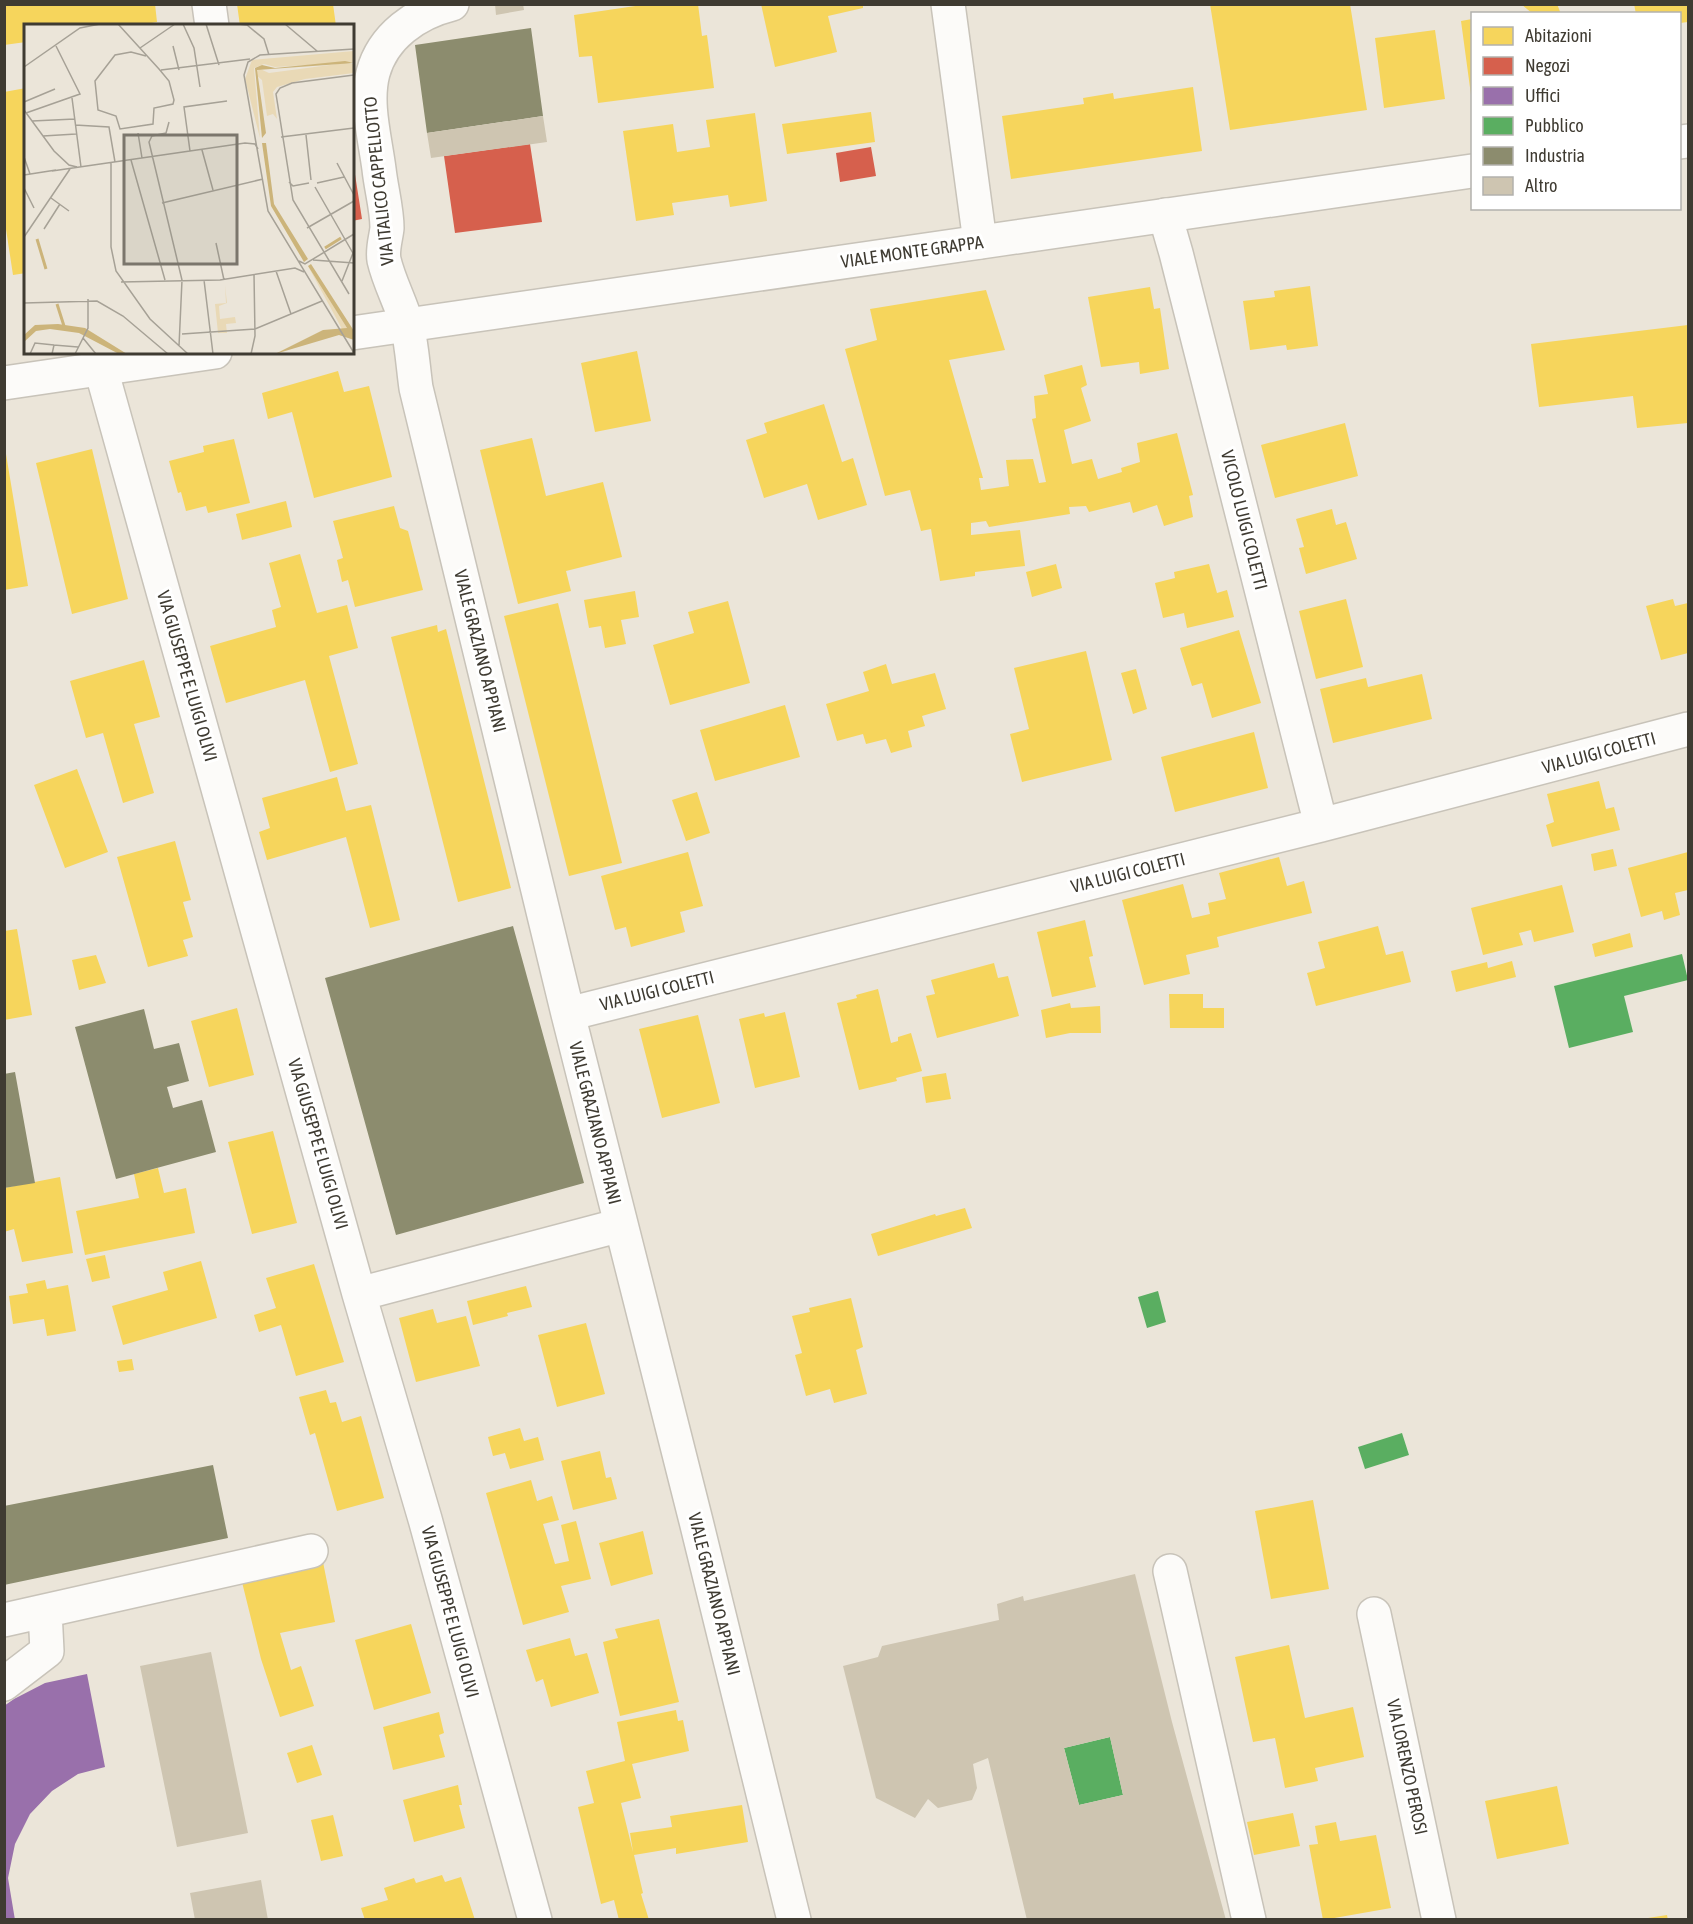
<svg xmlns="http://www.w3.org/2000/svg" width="1693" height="1924" viewBox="0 0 1693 1924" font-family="'Asap Condensed',sans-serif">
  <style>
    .homes { fill: #f6d55c }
    .shops { fill: #d6604d }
    .offices { fill: #9970ab }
    .public { fill: #5aae61 }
    .industry { fill: #8c8c6e }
    .building { fill: #cec5b1; fill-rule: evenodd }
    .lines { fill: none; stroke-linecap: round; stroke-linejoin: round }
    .minor-casing { stroke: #c8c3b9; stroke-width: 36 }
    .major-casing { stroke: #c8c3b9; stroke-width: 36 }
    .minor { stroke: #fcfbf9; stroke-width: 33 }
    .major { stroke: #fcfbf9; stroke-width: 33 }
    .labels { text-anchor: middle; stroke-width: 6; stroke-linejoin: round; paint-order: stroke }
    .street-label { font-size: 18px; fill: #3f3b32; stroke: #fff }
    .inset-river { fill: none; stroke: #ccb47a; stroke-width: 3 }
    .inset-road { fill: none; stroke: #a6a196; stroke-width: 1.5 }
    .view { fill: #7b766c; fill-opacity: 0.15; stroke: #7b766c; stroke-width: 3 }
    .inset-edge { fill: none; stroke: #3f3b32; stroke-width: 3 }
  </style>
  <rect width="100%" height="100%" fill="#ebe5d9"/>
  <!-- homes -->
  <path class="homes" d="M4,4H155L157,22L135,26H26V42L4,45Z
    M237,4H333L336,26H240Z
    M649,4H698L702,36L707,35L714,88L598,103L592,56L579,57L574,15Z
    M761,4H863V8L828,16L837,52L775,67Z
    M1210,4H1350L1367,110L1230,130Z
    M1521,4H1557L1561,14H1533Z
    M1634,4H1688V22L1680,23V14H1636Z
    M1472,19V95H1471L1461,21Z
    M1435,30L1445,99L1384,108L1375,38Z
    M1193,87L1202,151L1011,179L1002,116L1084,104L1083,98L1113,93L1114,99Z
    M26,88V273L13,275L4,216V92Z
    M871,112L875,142L787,154L782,124Z
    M755,113L767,201L730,207L728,195L672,203L674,215L636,221L623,131L673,124L677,152L710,147L706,120Z
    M1310,286L1318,346L1287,350L1286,345L1250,350L1243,301L1275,297L1274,291Z
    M1150,287L1154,309L1160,308L1169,369L1140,374L1139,362L1101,367L1088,297Z
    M986,290L1005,350L949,360L983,478H979L981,490L1009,486L1006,460L1033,459L1039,483L1046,482L1032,419L1036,418L1034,396L1048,394L1044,375L1082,365L1087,385L1081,388L1091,421L1064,430L1072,464L1092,459L1098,479L1122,472L1121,468L1140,462L1137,443L1177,433L1193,495L1189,496L1193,517L1164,526L1157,505L1133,513L1130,502L1089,512L1086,506L1069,507L1070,514L989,527L986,521L971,523V535L1020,530L1025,566L975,572V576L940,581L931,529L921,531L910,490L885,496L845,349L877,340L870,309Z
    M1688,325V423L1637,428L1633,396L1539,407L1531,344Z
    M637,351L651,421L595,432L581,363Z
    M338,371L344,392L369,386L392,477L314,498L292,412L268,419L262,393Z
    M824,404L842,462L853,458L867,505L818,520L807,484L764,498L746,440L767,433L764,423Z
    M1345,423L1358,476L1275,498L1261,445Z
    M532,438L546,496L603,482L622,557L566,571L571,591L518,604L480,450Z
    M234,439L250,503L208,513L206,506L186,511L181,492L178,493L169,461L204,452L203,446Z
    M4,442L28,586L4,590Z
    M92,449L128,599L72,614L36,463Z
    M286,501L292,527L242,540L236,514Z
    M394,506L400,528L408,531L423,590L355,607L348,580L342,582L337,560L343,558L333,521Z
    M1332,509L1336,525L1346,522L1357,559L1306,574L1299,548L1304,547L1296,519Z
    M300,554L317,613L347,605L358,648L329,656L358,764L330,772L305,680L226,703L210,646L276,627L272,610L281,607L269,563Z
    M1056,564L1062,588L1032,597L1026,572Z
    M1209,564L1217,593L1227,590L1234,617L1187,628L1184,613L1163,618L1155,583L1175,578L1174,572Z
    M635,591L639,617L621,620L626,644L605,648L601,626L589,628L584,600Z
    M1346,599L1363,667L1316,679L1299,611Z
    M1673,599L1675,606L1688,603V653L1661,660L1646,606Z
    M728,601L750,683L670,705L653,645L694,633L688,612Z
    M558,603L622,863L569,876L504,616Z
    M437,625L438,632L446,629L511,888L458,902L391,637Z
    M1239,630L1261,703L1212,718L1202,683L1192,686L1180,648Z
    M1086,651L1112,760L1022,782L1010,734L1029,729L1014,668Z
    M144,660L160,717L134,724L154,793L123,803L103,733L86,738L70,681Z
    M886,664L892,684L935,673L946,709L922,716L925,726L908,731L912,747L891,753L886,739L866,744L863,734L837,741L826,704L869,691L863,672Z
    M1136,669L1147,709L1133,714L1121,673Z
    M1422,674L1432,719L1333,743L1320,689L1366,678L1368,687Z
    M785,705L800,757L715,781L700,730Z
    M1254,732L1268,788L1175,812L1161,757Z
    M77,769L108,852L65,868L34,785Z
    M337,777L346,811L371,805L400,920L370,928L346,837L267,860L259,832L270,828L262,798Z
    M1599,781L1606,809L1614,807L1620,830L1552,847L1546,825L1554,822L1547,794Z
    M697,792L710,833L686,841L672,800Z
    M175,841L191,900L183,902L193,937L183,940L188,956L148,967L117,857Z
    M1613,849L1617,866L1594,871L1591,854Z
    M688,852L703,906L680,912L685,932L631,947L626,927L615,930L601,876Z
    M1688,852V890L1675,893L1680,915L1664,920L1662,911L1641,917L1628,868Z
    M1279,857L1287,886L1304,881L1312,913L1217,937L1219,947L1186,955L1190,974L1144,985L1122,900L1183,884L1192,918L1210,914L1208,903L1226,899L1219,873Z
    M1562,885L1574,932L1534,942L1531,930L1519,933L1523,945L1483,955L1471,908Z
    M1085,920L1093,956L1089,957L1096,987L1052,997L1037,932Z
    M1378,926L1386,955L1403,951L1411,982L1316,1006L1307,973L1325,968L1318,942Z
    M17,929L32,1015L4,1020V931Z
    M1630,933L1633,947L1595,957L1592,944Z
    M96,955L106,983L79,990L72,960Z
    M1512,961L1516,977L1456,992L1451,971L1487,962L1488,968Z
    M994,963L998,978L1008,976L1019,1016L937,1038L926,996L935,994L931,980Z
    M878,989L891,1043L898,1041V1037L911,1033L922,1071L896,1078L897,1081L859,1090L837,1003L857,998L856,995Z
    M1169,994H1203V1008H1224V1028H1170Z
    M1070,1003L1071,1008L1100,1006L1101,1033H1070L1046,1038L1041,1010Z
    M237,1008L254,1075L209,1087L191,1021Z
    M785,1012L800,1077L755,1088L739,1019L764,1013L765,1017Z
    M698,1015L720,1103L662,1118L639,1029Z
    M946,1073L951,1099L926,1103L922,1077Z
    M273,1131L297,1223L252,1234L228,1142Z
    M158,1168L164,1193L186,1188L195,1233L85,1255L76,1211L139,1198L134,1174Z
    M60,1177L73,1253L22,1262L14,1229L4,1232V1188Z
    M965,1208L972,1228L878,1256L871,1234L935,1214L936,1216Z
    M105,1255L110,1278L92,1282L86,1259Z
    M201,1261L217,1318L123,1345L112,1306L168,1290L163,1272Z
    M314,1264L344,1362L296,1376L281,1325L259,1332L254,1315L276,1308L266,1278Z
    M45,1280L47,1289L68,1285L76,1331L47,1336L44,1319L13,1324L9,1296L28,1293L26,1284Z
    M526,1286L532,1307L507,1313L508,1316L473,1325L467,1301Z
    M851,1298L863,1347L856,1350L867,1394L834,1403L830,1389L806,1396L795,1355L802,1353L792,1316L810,1312L809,1308Z
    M433,1309L437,1323L466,1316L480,1366L416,1382L399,1318Z
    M586,1323L605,1394L557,1407L538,1335Z
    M132,1359L134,1370L119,1372L117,1361Z
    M326,1390L330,1403L336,1402L342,1422L361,1416L384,1498L337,1511L315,1433L310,1435L299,1397Z
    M520,1428L524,1441L538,1437L544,1460L510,1469L505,1453L493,1456L488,1437Z
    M600,1451L606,1478L611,1477L617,1499L573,1510L561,1461Z
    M531,1480L537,1501L552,1496L559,1520L543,1524L555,1564L569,1561L561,1525L576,1521L591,1579L561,1586L569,1612L523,1625L486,1493Z
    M1313,1500L1329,1589L1271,1599L1255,1511Z
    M643,1531L653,1574L611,1586L599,1543Z
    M323,1562L335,1622L280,1633L291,1670L301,1666L314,1706L280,1717L261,1659L241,1578Z
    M659,1619L679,1702L620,1716L603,1642L618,1638L615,1629Z
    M411,1624L431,1693L374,1710L355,1640Z
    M570,1638L575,1656L587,1653L599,1693L551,1707L543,1679L536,1682L526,1650Z
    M1289,1645L1305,1718L1353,1707L1364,1757L1315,1768L1318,1781L1285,1788L1275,1738L1253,1742L1235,1657Z
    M676,1710L678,1721L683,1720L689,1751L632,1764L641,1798L621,1803L633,1852L630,1833L672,1827L670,1816L742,1805L748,1842L676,1854V1848L634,1855L643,1893L641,1894L649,1920H619L614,1900L601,1904L578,1807L594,1803L586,1771L625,1761L617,1722Z
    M439,1712L444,1733L439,1735L445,1757L393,1770L383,1727Z
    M312,1745L322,1775L297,1783L287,1753Z
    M458,1785L462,1805H459L465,1828L414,1842L403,1800Z
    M1557,1786L1569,1844L1497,1859L1485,1801Z
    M1293,1813L1300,1846L1254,1855L1247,1822Z
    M333,1815L343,1856L321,1861L311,1820Z
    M1336,1822L1340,1841L1376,1835L1391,1908L1323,1920L1309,1845L1318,1844L1315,1826Z
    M442,1875L445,1882L461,1877L475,1920H365L361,1908L388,1900L384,1888L414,1878L416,1883Z
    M1667,1915L1668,1920H1648V1918Z"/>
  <!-- shops -->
  <path class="shops" d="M530,144L542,222L455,233L444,156Z
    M871,147L876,176L840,182L836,153Z
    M354,168L362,219L352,221V169Z"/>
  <!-- offices -->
  <path class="offices" d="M87,1674L105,1767L78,1774L52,1791L30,1814L15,1844L8,1878L15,1920H4V1706L14,1699L45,1683Z"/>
  <!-- public -->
  <path class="public" d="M1682,954L1688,980L1624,996L1633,1032L1569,1048L1554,986Z
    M1158,1291L1166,1322L1147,1328L1138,1297Z
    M1402,1433L1409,1455L1365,1469L1358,1447Z
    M1110,1737L1123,1795L1079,1805L1064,1748Z"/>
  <!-- industry -->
  <path class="industry" d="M531,28L543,116L427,133L415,45Z
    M513,926L584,1183L396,1235L325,978Z
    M144,1009L154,1049L179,1043L189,1081L167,1087L173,1108L202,1100L216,1152L116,1179L75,1027Z
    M15,1072L35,1183L4,1188V1074Z
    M213,1465L228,1538L4,1585V1506Z"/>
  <!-- building -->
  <path class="building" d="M495,4H523L524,10L496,15Z
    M543,116L547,142L431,158L427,133Z
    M1135,1574L1172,1722L1226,1920H1027L988,1758L973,1764L977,1788L972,1800L938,1808L928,1799L915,1818L876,1798L843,1666L878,1657L882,1646L999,1620L997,1604L1023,1596L1024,1601ZM1110,1737L1123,1795L1079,1805L1064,1748Z
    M211,1652L248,1833L177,1847L140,1666Z
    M261,1880L268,1920H195L190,1893Z"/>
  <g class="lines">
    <defs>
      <path id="minor" d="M209,4L212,26
        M452,4C416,13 383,36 373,73C365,103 375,138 379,169C381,188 387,209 387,228C386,238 382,249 384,260C389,282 401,303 407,325C412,345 413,367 416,388L568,1014L696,1521L794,1920
        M948,4L980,242
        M1165,215L1176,253L1321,825
        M101,369L359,1294L425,1519L535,1920
        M568,1014L1321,825L1688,729
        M359,1294L621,1225
        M1170,1571L1249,1920
        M1374,1614L1439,1920
        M4,1620L311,1551
        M4,1684L47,1651L45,1611"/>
      <path id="major" d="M1680,142L1688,141
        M352,333L1472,171
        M4,383L215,352"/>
    </defs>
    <!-- minor casing -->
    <use href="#minor" class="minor-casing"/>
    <!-- major casing -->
    <use href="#major" class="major-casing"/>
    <!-- minor -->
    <use href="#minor" class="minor"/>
    <!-- major -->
    <use href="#major" class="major"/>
  </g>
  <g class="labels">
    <!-- street labels -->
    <g class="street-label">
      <text transform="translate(379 181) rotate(-96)" y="6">VIA ITALICO CAPPELLOTTO</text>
      <text transform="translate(912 252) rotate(-8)" y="6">VIALE MONTE GRAPPA</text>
      <text transform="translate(1244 520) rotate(76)" y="6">VICOLO LUIGI COLETTI</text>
      <text transform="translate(480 651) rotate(76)" y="6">VIALE GRAZIANO APPIANI</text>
      <text transform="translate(187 676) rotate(74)" y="6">VIA GIUSEPPE E LUIGI OLIVI</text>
      <text transform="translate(1599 753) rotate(-15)" y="6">VIA LUIGI COLETTI</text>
      <text transform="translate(1128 873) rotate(-14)" y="6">VIA LUIGI COLETTI</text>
      <text transform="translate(657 991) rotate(-14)" y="6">VIA LUIGI COLETTI</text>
      <text transform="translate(595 1123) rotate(76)" y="6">VIALE GRAZIANO APPIANI</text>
      <text transform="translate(318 1144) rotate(74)" y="6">VIA GIUSEPPE E LUIGI OLIVI</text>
      <text transform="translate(714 1594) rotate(76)" y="6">VIALE GRAZIANO APPIANI</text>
      <text transform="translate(450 1612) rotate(75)" y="6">VIA GIUSEPPE E LUIGI OLIVI</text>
      <text transform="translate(1407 1767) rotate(78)" y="6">VIA LORENZO PEROSI</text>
    </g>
  </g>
  <!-- overview -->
  <g transform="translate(24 24)">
    <rect width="330" height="330" fill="#ebe5d9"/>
    <path d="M330,27V38L251,43L240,40L230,44L236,114L221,55L228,36ZM321,39L330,40V49L281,55L253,63L249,68L253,95L249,90L243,92L238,56L232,51L234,44L245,49ZM284,242L323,304L322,305H318ZM201,261L203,279L195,282L196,295L211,293L212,299L202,300L203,309H194L191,280L202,279Z" fill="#e9d9b6"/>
    <path d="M321,37L330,39L233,46L242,109L238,114L231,44L238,41L251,44ZM238,119H242L250,180L284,235L280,238L247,182ZM287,240L330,307V316L315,311L251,330L299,306L323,304L284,242ZM34,300L61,304L103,330H95L55,309L26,305L12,307L0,318V311L11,301Z" fill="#ccb47a"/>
    <path class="inset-river" d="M13,215L22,245M301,224L317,214M33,280L40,302"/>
    <path class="inset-road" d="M94,0L135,45L145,57L150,76L149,80L130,84L129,100L96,105L92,92L74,86L71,57L91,31L107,28L122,32M159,0L170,24L176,63M182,0L195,41M214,0L223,1L240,15L245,31M261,0L293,27M149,22L155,46M116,24L151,0M330,25L236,31L224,38L220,51L244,187L330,329M0,43L56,4L76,0M137,46L226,35M48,74L57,143M0,78L31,65M0,86L30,127L45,141L53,143M2,89L56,70L32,22M8,97L51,95M145,98L142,109L128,112L125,118L158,256L155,322M51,101L85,103L91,138M114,109L118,134M282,111L287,156M19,112L52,110M257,113L330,104M178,126L189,166M166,127L160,83L203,77M0,133L6,150M107,136L141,256M87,139V223L92,247L126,295L164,330M313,139L330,171M28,147L221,119L231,120L234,125M0,151L32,146M265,158L269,162L285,159M293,159L320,153M291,163L330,231M0,164L10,184M27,174L45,187M138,179L239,155M283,204L330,177M20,205L36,180M0,213L46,145M192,219L200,256M289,236L330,239M275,237L281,240L330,210M252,247L267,290M180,256L189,330M318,257L329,229M97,258L196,256L271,244L280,248M325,270L269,176L252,70L256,64L268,59L330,51M0,279L73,277L99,292L144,330M158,310L231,305L298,277M59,314L72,330M6,330L11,319L30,321M28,330L30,321L54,323M51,330L64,304V275M227,330L231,312L230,250"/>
    <path class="view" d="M100,111H213V240H100Z"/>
    <rect width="330" height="330" class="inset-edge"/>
  </g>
  <!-- border -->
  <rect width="1693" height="1924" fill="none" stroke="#3f3b32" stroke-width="12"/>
  <!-- legend -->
  <rect x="1471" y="12" width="210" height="198" fill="#ffffff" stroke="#b2b1ad" stroke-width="1.5"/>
  <rect x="1483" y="27" width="30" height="18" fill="#f6d55c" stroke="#b2b1ad" stroke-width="1.5"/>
  <text x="1525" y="42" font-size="18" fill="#3f3b32">Abitazioni</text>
  <rect x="1483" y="57" width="30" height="18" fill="#d6604d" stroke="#b2b1ad" stroke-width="1.5"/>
  <text x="1525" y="72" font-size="18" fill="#3f3b32">Negozi</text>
  <rect x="1483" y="87" width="30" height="18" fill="#9970ab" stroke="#b2b1ad" stroke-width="1.5"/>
  <text x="1525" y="102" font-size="18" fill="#3f3b32">Uffici</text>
  <rect x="1483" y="117" width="30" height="18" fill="#5aae61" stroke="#b2b1ad" stroke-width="1.5"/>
  <text x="1525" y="132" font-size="18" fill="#3f3b32">Pubblico</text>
  <rect x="1483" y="147" width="30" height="18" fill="#8c8c6e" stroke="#b2b1ad" stroke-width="1.5"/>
  <text x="1525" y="162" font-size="18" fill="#3f3b32">Industria</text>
  <rect x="1483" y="177" width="30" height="18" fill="#cec5b1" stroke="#b2b1ad" stroke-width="1.5"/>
  <text x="1525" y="192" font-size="18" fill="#3f3b32">Altro</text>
</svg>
